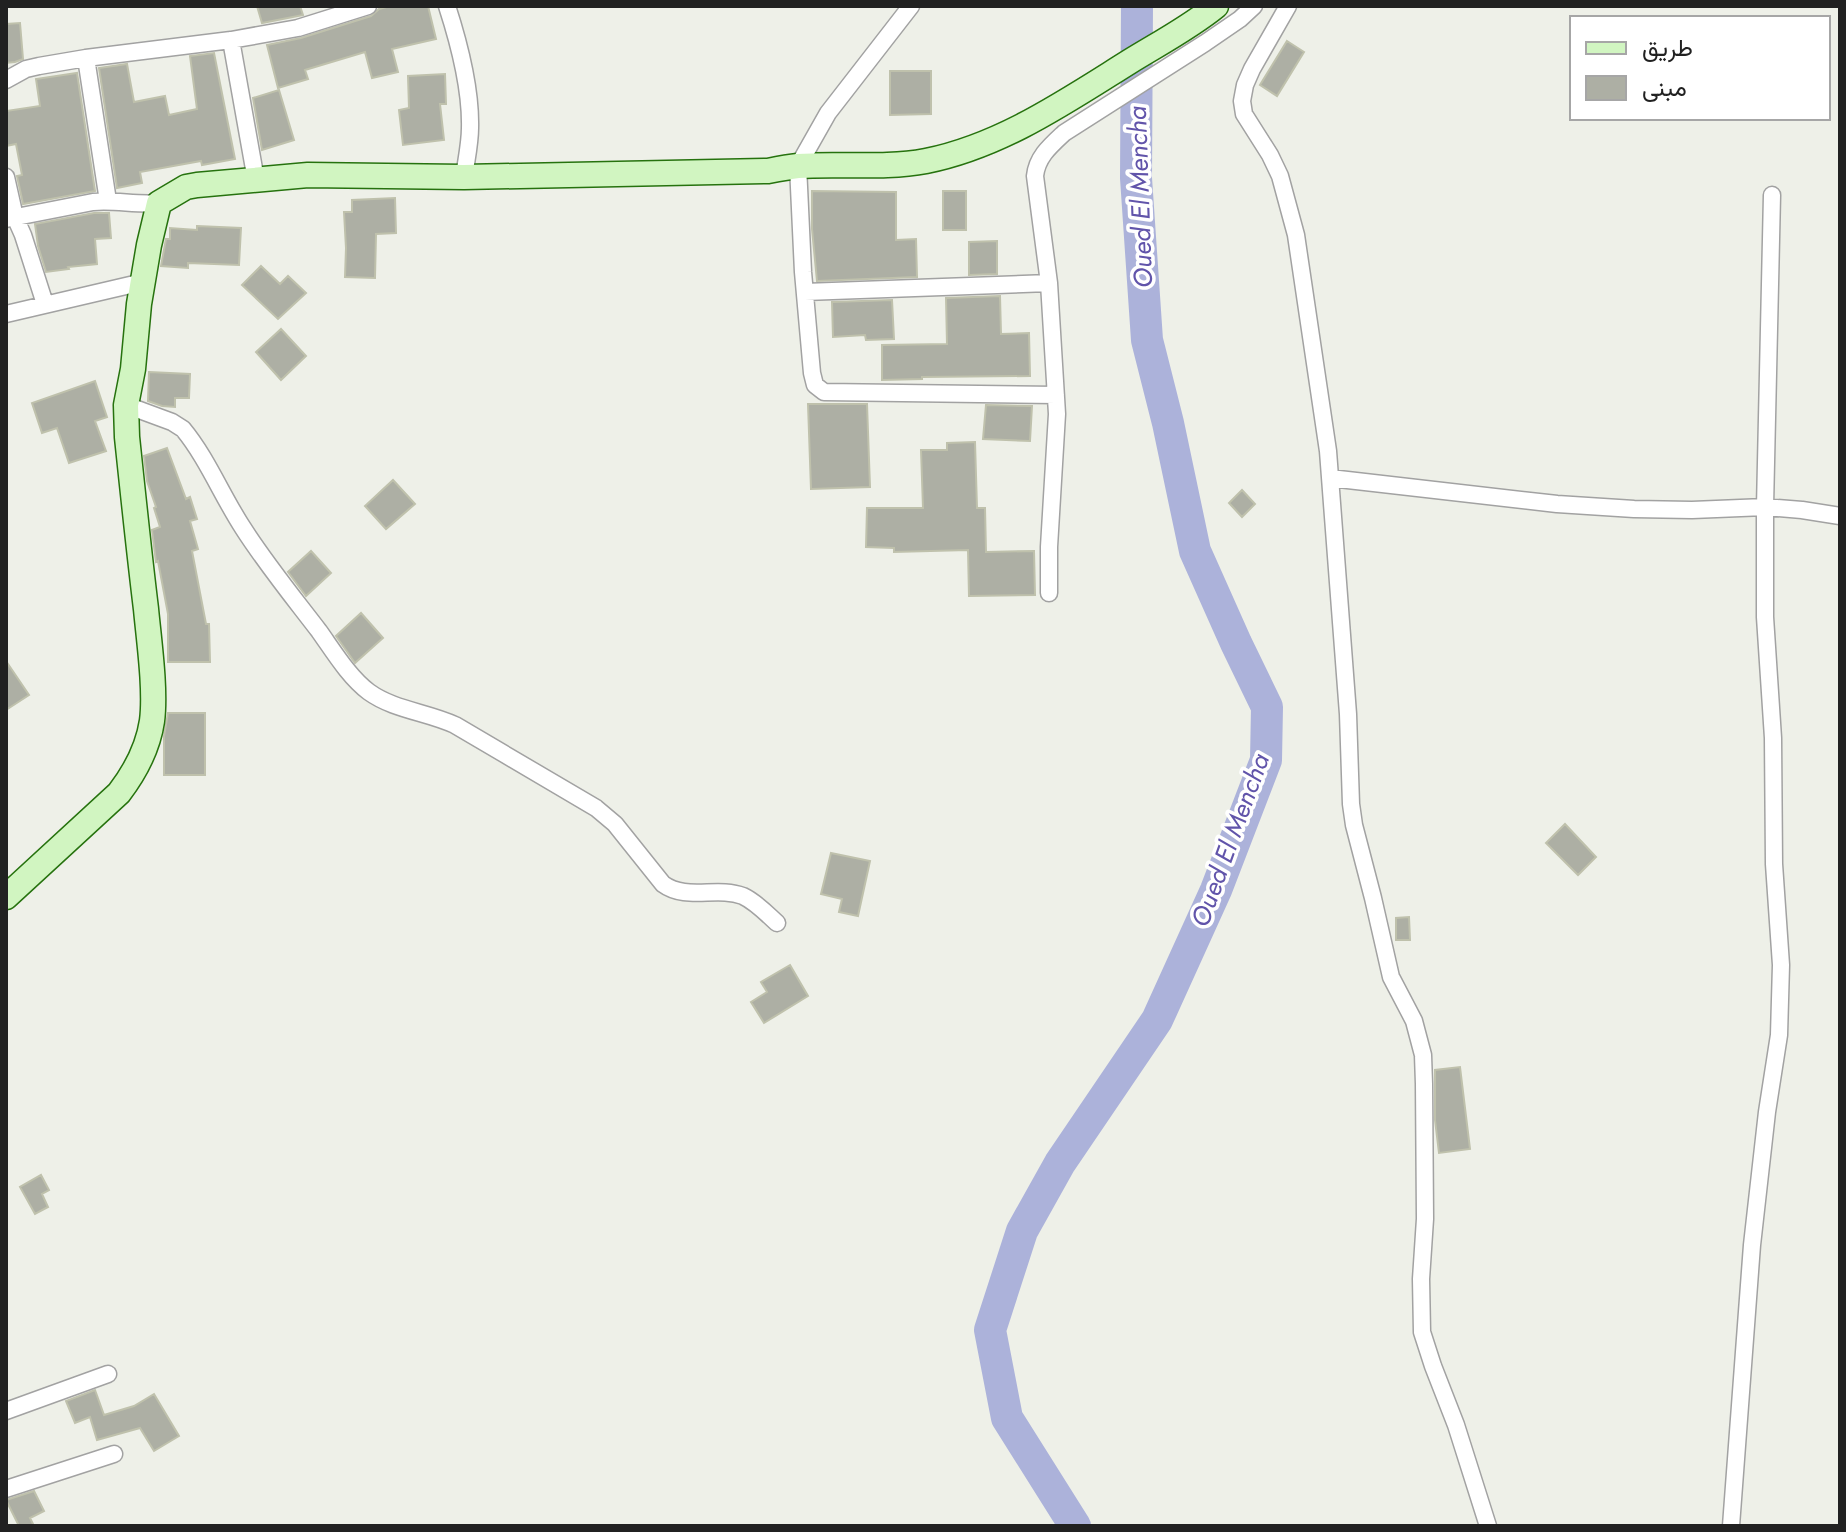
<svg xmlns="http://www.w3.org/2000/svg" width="1846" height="1532" viewBox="0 0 1846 1532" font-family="Jost,Vazirmatn,sans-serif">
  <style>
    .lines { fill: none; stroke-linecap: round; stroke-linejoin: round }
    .river { stroke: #acb2da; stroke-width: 32 }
    .building { fill: #adafa4; stroke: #bfc1ac; stroke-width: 2 }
    .minor-casing { stroke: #a2a2a2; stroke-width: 19 }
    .secondary-casing { stroke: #26720e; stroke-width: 27 }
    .minor { stroke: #fff; stroke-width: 16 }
    .secondary { stroke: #d1f5c1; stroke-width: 24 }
    .labels { text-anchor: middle; stroke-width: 7; stroke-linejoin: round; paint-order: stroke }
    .water-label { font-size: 26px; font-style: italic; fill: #6154aa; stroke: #fff }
  </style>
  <rect width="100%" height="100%" fill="#eef0e8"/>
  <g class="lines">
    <!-- river -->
    <path class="river" d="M1075,1526L1007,1418L990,1330L1022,1231L1060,1163L1157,1020L1216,890L1266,760L1267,707L1236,643L1195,551L1168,423L1147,340L1136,178L1137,6"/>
  </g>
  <!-- building -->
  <path class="building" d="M257,6H300L303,15L262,23Z
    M390,6H428L436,39L392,49L398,72L372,78L365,52L305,70L308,79L278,88L267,45L301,38L371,16L379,9Z
    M20,23L23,59L15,62L6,63V24Z
    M1287,41L1304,52L1277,96L1260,85Z
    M214,53L235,159L202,165L201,161L140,172L142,183L117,188L99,68L127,64L134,102L165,96L169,115L197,109L190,56Z
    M890,71H931V114L890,115Z
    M77,73L95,191L23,204L17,176L22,175L16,144L6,146V111L40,106L36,79Z
    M445,74L446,104H440L444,140L403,145L399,110L409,108L408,76Z
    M279,90L294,140L262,150L253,98Z
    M812,191L896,192V240L916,239L917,277L817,281L812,229Z
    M943,191H966V230H943Z
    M395,198L396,233L376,234L375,278L345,277L346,248L344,212H352V200Z
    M94,213H109L111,238L95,239L97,264L68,267L69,269L46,272L38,246L35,224Z
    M197,226L241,228L239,265L188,263V268L161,266L166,239H170V228L197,230Z
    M997,241V274L969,275V242Z
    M261,266L280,284L288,276L306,293L278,319L242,285Z
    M1000,296L1001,334L1029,333L1030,376L922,377V379L882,380V345L947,344L946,298Z
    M892,300L894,339L866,340L865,335L833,337L832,302Z
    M281,329L306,356L281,380L256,352Z
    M149,372L190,374L189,398H175V407L162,406L148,401Z
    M95,381L107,417L95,421L106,451L69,463L57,428L42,433L32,403Z
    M808,404H867L870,487L811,489Z
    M986,405L1032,406L1030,441L983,439Z
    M975,442L977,508H985L986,552L1034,551L1035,595L969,596L968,550L894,552V548L866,547L867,508H923L921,450H947V443Z
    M167,448L186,499L190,497L197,519L190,521L198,549L192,551L206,624H209L210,662H168V614L158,561L156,562L152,530L160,527L154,508L156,507L147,481L144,456Z
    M393,480L415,504L386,529L365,506Z
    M1242,490L1255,504L1242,517L1229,503Z
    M311,551L331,573L306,596L288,572Z
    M361,613L383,638L355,663L336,636Z
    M6,661L29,695L6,710Z
    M168,713H205V775H164V736Z
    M1565,824L1596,857L1578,875L1546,843Z
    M831,853L870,861L858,916L839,912L842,899L821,894Z
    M1409,917L1410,940H1396V918Z
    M790,965L808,996L764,1023L751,1002L767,992L761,982Z
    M1460,1067L1470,1149L1439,1153L1435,1120V1070Z
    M41,1175L49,1190L42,1194L48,1207L35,1214L20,1187Z
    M95,1390L104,1415L134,1406L154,1394L179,1436L154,1451L140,1428L97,1440L90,1417L75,1423L66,1401Z
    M34,1491L44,1511L30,1518L34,1526H19L6,1500Z"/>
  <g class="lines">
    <defs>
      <path id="minor" d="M447,6C459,43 471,88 470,128C470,144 466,161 464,177
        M911,6L828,113L798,166L803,272L812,373L815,385L824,392L1056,395
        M1288,6L1252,69L1245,85L1242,101L1244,114L1270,155L1280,176L1296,235L1328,451L1348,714L1351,804L1354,825L1373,898L1391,977L1414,1021L1423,1055L1424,1084L1425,1219L1421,1279L1422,1332L1433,1366L1456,1425L1488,1526
        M231,40L256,180
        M86,58L108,201
        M6,80L26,69L39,66L86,58L231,40L298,28L368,6
        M6,177L15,217L23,235L45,304
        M6,219L93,202C115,200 137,205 159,203
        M805,292L1049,283
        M6,314L143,282
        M126,405L172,422L183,429C207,458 222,496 243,528C266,564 293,597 319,631C334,652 349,677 369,692C394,710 427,712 455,725L596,808L615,824L663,884C686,901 717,886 743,896C756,902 767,914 777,923
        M1330,478L1557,504L1634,509L1692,510L1765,507L1802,510L1840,516
        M1049,593V547L1057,414L1049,283L1035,176C1037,157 1050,146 1064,133L1205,43L1240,19L1254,6
        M6,1411L108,1374
        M6,1489L114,1454
        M1731,1526L1752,1245L1767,1112L1779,1035L1781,965L1774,864L1773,738L1765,617V507L1772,195"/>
      <path id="secondary" d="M6,897L119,793C135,772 148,748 152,721C156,690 149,641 146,609C139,552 133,494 127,437L126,405L133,369L139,304L149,245L159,203L186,187L197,185L308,175L464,177L768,171C778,169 788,167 798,166C841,163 884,169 926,161C1001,146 1065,102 1129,62C1158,44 1189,28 1216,6"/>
    </defs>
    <!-- minor casing -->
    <use href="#minor" class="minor-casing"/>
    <!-- secondary casing -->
    <use href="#secondary" class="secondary-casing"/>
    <!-- minor -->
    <use href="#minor" class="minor"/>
    <!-- secondary -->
    <use href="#secondary" class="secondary"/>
  </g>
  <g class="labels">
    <!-- water labels -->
    <g class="water-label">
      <text transform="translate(1140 197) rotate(-92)" y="9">Oued El Mencha</text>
      <text transform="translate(1230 840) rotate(-70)" y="9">Oued El Mencha</text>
    </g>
  </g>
  <!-- border -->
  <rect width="1846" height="1532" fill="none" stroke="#212121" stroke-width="16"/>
  <!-- legend -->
  <rect x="1570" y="16" width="260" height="104" fill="#ffffff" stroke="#a6a6a6" stroke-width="2"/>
  <rect x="1586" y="42" width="40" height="12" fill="#d1f5c1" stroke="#a6a6a6" stroke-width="2"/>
  <text x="1642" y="56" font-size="24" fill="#212121">طريق</text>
  <rect x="1586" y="76" width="40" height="24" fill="#adafa4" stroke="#a6a6a6" stroke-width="2"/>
  <text x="1642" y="96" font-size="24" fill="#212121">مبنى</text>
</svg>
